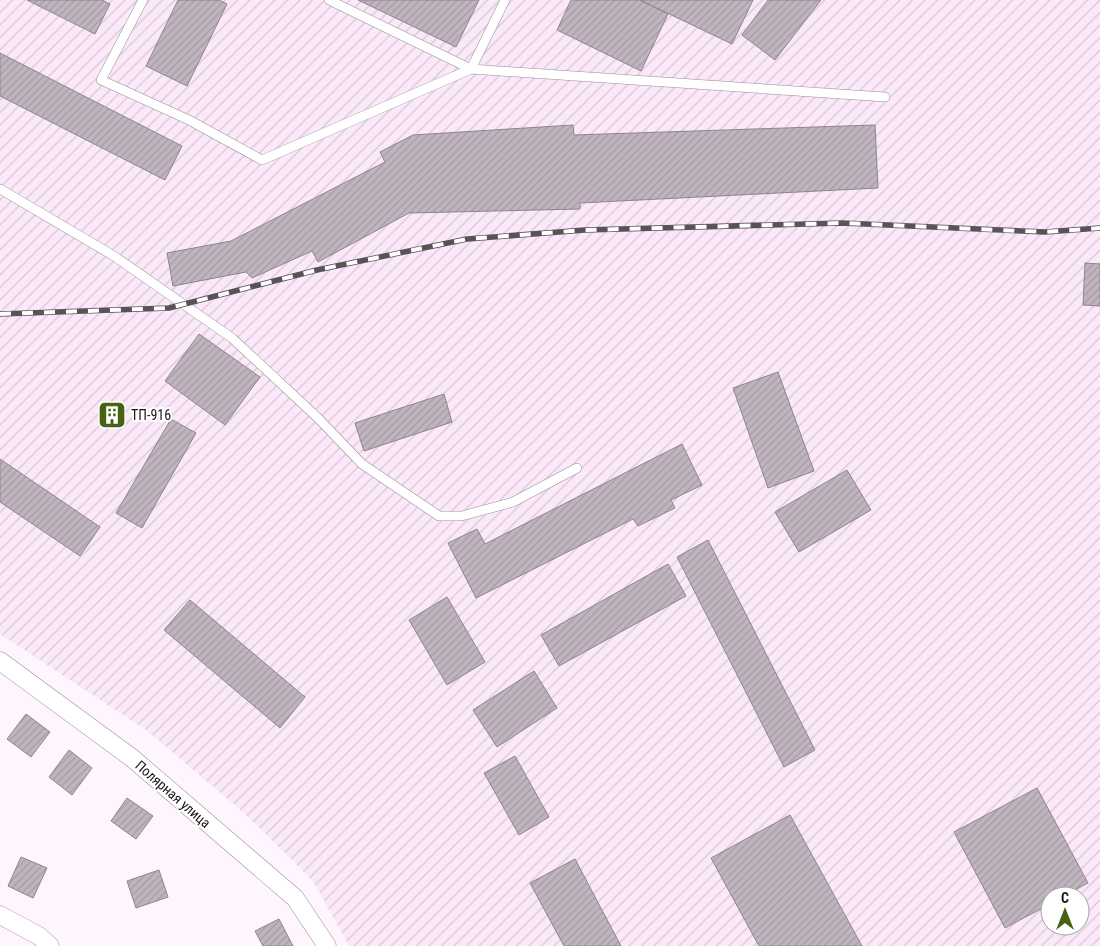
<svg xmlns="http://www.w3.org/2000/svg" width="1100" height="946" viewBox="0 0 1100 946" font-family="'Roboto Condensed',sans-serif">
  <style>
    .industrial { fill: url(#industrial-furrows); fill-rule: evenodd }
    .building { fill: url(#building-hatch); stroke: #8f848e }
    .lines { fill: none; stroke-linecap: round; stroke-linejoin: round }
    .lane-casing { stroke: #988d97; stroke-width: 10 }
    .street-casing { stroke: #988d97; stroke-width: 19 }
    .lane { stroke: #fff; stroke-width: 9 }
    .street { stroke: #fff; stroke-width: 18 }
    .rail-casing { stroke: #595358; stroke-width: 5.5 }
    .rail { stroke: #fff; stroke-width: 4; stroke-dasharray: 11; stroke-linecap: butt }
    .labels { text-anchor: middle; stroke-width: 4; stroke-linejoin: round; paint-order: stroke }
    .poi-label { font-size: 14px; fill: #191418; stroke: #fff; text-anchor: start }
    .street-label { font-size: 14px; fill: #191418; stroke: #fff }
  </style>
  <defs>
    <pattern id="industrial-furrows" width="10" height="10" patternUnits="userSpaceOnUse" patternTransform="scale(1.25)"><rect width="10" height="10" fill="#fbe9f9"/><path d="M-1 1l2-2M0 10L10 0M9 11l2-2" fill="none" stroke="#d7c7d5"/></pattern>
    <pattern id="building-hatch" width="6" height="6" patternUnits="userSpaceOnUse" patternTransform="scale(1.25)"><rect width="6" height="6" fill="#c0b5bf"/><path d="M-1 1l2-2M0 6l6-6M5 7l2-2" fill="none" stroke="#a49ba3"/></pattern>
  </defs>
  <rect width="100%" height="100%" fill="#fff5fe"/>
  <!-- industrial -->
  <path class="industrial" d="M0,0H1100V946H349L313,881L244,813L146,730L0,634ZM1050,896H1080V926H1050Z"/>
  <!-- building -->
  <path class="building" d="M27,0H102L110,4L95,34Z
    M178,0H219L227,4L187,86L146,66Z
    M358,0H479L456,47Z
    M571,0H640L668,14L641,71L557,30Z
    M640,0H753L732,44Z
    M768,0H821L775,60L742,35Z
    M0,53L182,146L165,180L0,96Z
    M573,125L574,135L875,125L878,188L580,203V209L409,213L318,262L312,251L252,278L246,272L173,286L167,253L231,241L385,162L380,152L413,135Z
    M1085,263L1100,264V306L1083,305Z
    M199,334L260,377L225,425L165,381Z
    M778,372L814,471L768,488L733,388Z
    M444,394L452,422L364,451L355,423Z
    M109,409L119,414L116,421L105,415Z
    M171,419L196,433L142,528L116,513Z
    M682,444L702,485L671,500L675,508L638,526L633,519L476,598L448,543L477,529L485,544Z
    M0,459L100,527L80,556L0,502Z
    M847,470L871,510L799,552L775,512Z
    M708,540L815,750L784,767L677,557Z
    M668,564L686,596L559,666L541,635Z
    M447,597L485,662L447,685L409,620Z
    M190,600L305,697L280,728L164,630Z
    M534,671L557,708L497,747L473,710Z
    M26,714L50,732L31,757L7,739Z
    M69,750L92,768L72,795L49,777Z
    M515,756L549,817L519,835L484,773Z
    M1037,788L1088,883L1064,896H1050V904L1005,928L954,832Z
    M127,798L153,816L136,839L111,821Z
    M790,815L862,946H759L711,858Z
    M21,857L47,868L33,898L8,886Z
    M575,859L621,946H564L530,883Z
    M159,870L168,897L136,908L127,881Z
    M279,919L293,946H263L255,931Z"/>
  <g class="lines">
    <defs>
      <path id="lane" d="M143,0L101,80L189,120L262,160L471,69L885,97
        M329,0L471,69L505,0
        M0,189L114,256L232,338L318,418L362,464L439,516H462L513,502L577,468"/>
      <path id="street" d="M0,661L132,758L295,898L327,946
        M0,915L39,936L50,946"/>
    </defs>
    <!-- lane casing -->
    <use href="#lane" class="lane-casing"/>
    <!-- street casing -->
    <use href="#street" class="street-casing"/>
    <!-- lane -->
    <use href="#lane" class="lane"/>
    <!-- street -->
    <use href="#street" class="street"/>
    <defs>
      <path id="rail" d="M0,314L169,308L317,270L467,239L585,230L842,223L1045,232L1100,228"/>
    </defs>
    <!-- rail casing -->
    <use href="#rail" class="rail-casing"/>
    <!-- rail -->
    <use href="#rail" class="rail"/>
  </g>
  <!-- icons -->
  <defs>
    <symbol id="building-square" viewBox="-11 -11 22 22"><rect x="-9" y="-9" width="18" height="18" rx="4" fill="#476212" stroke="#fff"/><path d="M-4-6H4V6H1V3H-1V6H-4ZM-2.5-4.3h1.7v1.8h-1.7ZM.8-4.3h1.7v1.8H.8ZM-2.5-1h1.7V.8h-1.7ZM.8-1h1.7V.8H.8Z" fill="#fff"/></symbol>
  </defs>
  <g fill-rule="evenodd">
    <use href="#building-square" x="96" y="399" width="32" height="32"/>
  </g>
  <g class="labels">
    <!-- poi labels -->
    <g class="poi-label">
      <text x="131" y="420">ТП-916</text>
    </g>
    <!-- street labels -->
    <g class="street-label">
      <text transform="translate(173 794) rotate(41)" y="5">Полярная улица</text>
    </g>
  </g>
  <!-- north arrow -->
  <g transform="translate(1065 911)"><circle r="24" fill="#ffffff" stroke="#a3a1a3"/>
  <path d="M0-4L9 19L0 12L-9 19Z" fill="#476212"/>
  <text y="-8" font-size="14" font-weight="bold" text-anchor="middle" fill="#191418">С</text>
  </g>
</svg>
